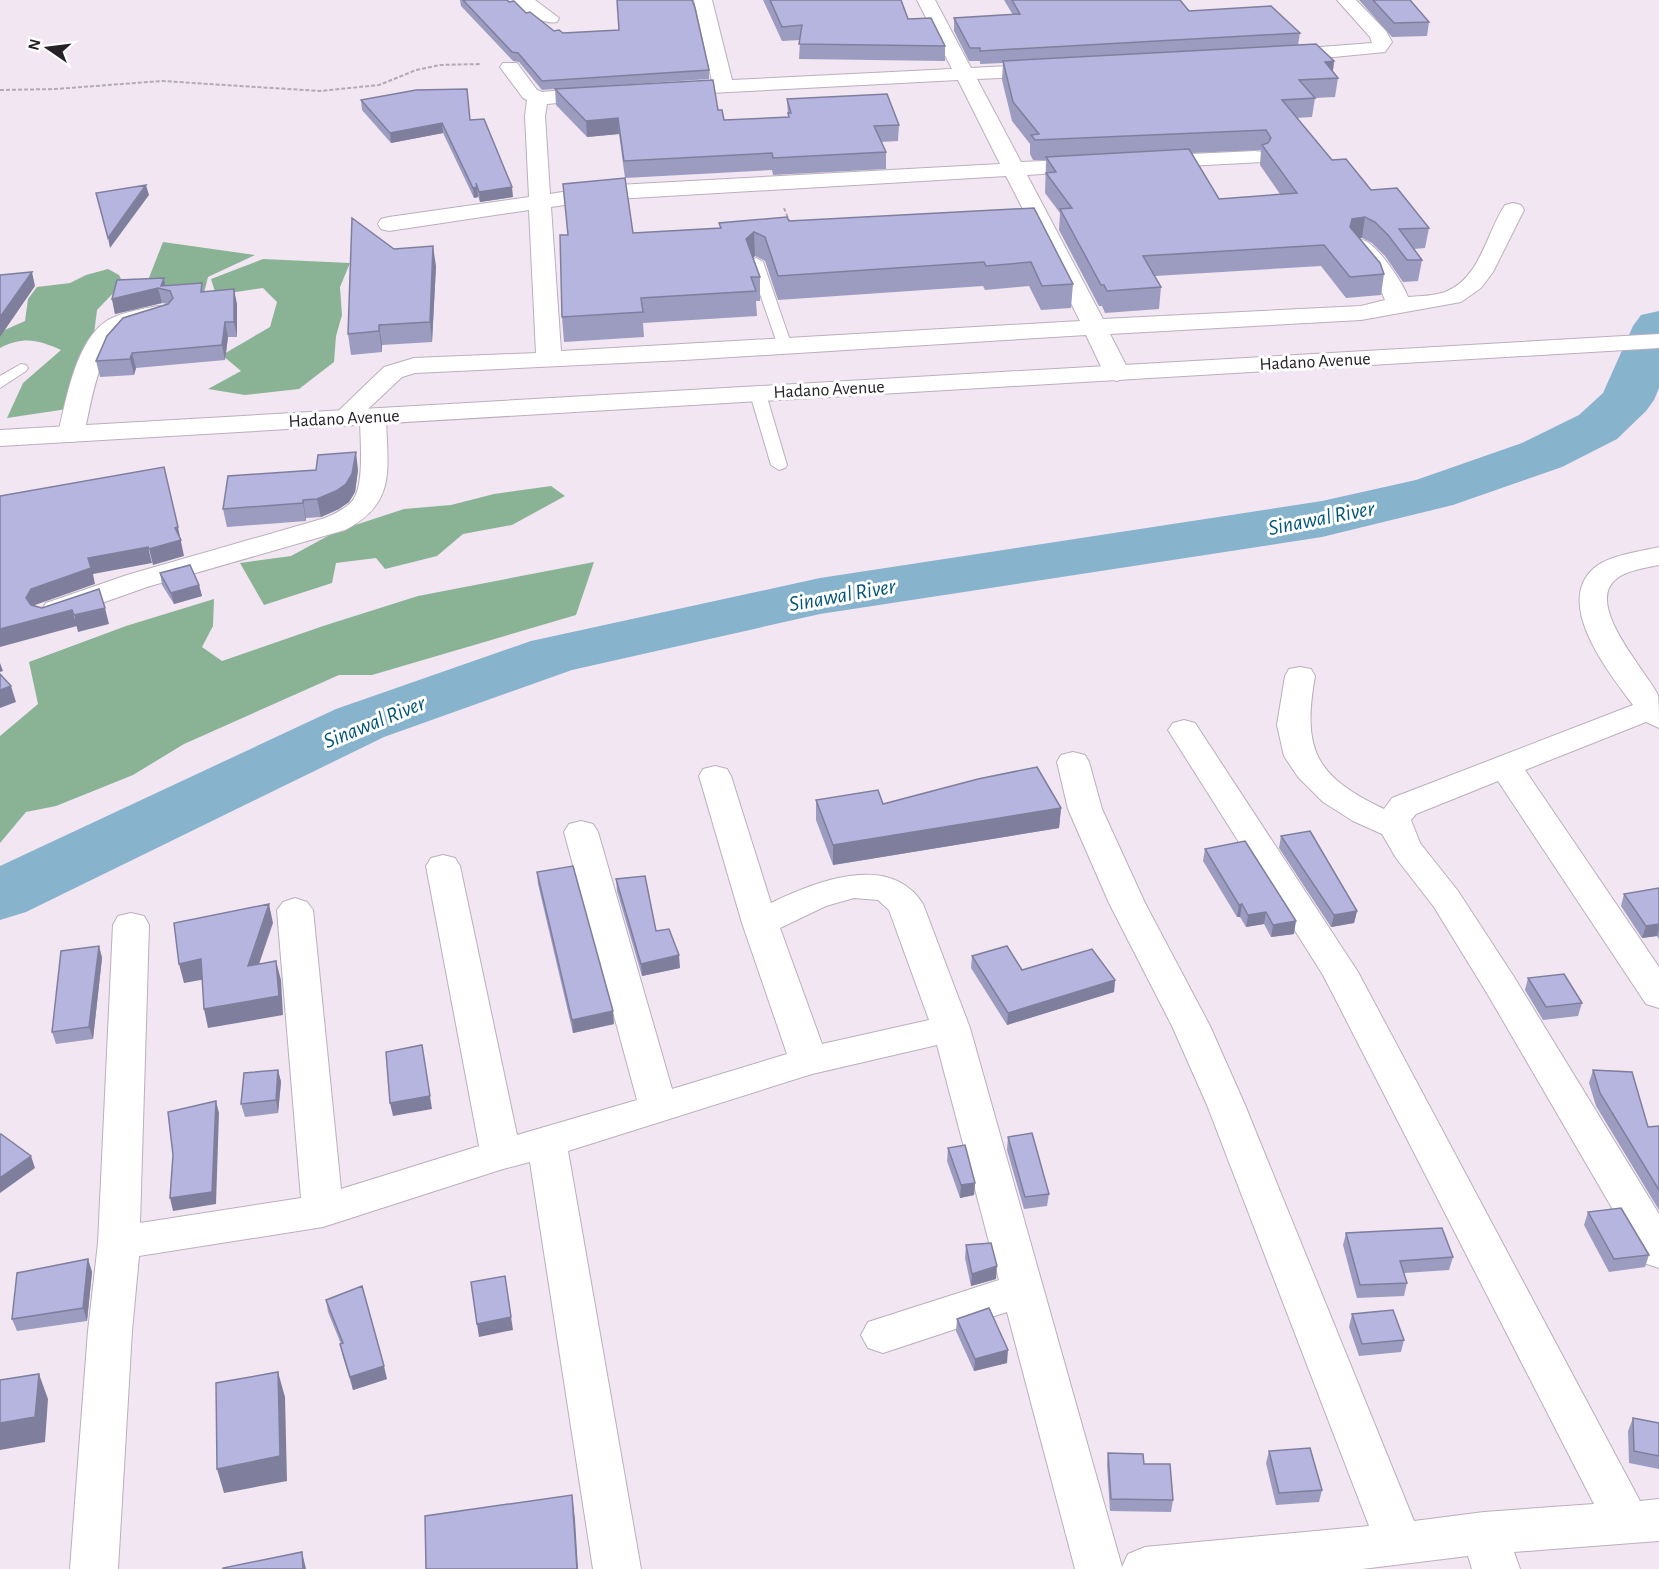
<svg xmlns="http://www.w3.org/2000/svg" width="1659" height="1569" viewBox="0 0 1659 1569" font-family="'Alegreya Sans',sans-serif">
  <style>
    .forest { fill: #8ab396 }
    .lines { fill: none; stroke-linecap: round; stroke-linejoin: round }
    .river { fill: #87b3cd; fill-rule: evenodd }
    .service-casing { stroke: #bbafbc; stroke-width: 2 }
    .minor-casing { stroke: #bbafbc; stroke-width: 2 }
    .primary-casing { stroke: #bbafbc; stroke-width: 2 }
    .path { stroke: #b3aab4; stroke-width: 2; stroke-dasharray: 4 2; stroke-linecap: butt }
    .service { fill: #fff; fill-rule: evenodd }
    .minor { fill: #fff; fill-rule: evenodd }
    .primary { fill: #fff; fill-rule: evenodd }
    .wall { fill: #9c9cc1; fill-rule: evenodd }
    .shaded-wall { fill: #7f7f9d }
    .building { fill: #b5b5e0; stroke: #7f7f9d; stroke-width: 1.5 }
    .labels { text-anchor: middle; stroke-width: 6; stroke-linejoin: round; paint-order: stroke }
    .far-street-label { font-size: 18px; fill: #252126; stroke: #fff }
    .water-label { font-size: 22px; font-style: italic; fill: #005679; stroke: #fff }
  </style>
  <rect width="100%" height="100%" fill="#f2e6f3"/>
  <!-- forest -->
  <path class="forest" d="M163,242L255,255L208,277L204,293H143Z
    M263,259L350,263L340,287L342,315L336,336L334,362L299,389L245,395L208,389L241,371L222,355L270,327L277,302L263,288L216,295L211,279Z
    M108,269L119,275L123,283L97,310L93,342L67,409L7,418L23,383L61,350C38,340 24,336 0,348V332L25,321L28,299L37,287L70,283L86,275Z
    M551,486L565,496L512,525L463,534L437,556L385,569L376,558L336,563L332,583L264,605L240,563L291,556L337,531L404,509L451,505L494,494Z
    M594,562L576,615L372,675H339L184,744L133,775L56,806L26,812L0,843V736L38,704L29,662L126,626L214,599L213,626L202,647L222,661L323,626L418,596Z"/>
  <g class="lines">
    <!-- river -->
    <path class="river" d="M1659,311V388L1654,400L1646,411L1617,439L1562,467L1453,505L1322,537L820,614L572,670L384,737L26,912L0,920V866L336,709L531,641L820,578L1322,501L1416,480L1522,443L1579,415L1603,393L1633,326L1641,315Z"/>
    <defs>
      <path id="service" d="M756,258L763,262L792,346L790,349L785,350L778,346L749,262Z
        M21,364L26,365L28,368L26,371L0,388V376Z
        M758,389L766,394L787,465L785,468L779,470L771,465L750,394Z"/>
      <path id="minor" d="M513,0H535L559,18L557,22C543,25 521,11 513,0Z
        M694,0H712L732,80L952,69L917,0H935L971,68L1048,64L1055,66L1058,70L1055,74L1048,76L977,79L1021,162L1089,159L1097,160L1100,165L1097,170L1089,171L1027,175L1103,319L1361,306L1385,300L1378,283L1348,246L1351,241C1356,240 1360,239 1365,241C1378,246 1403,283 1408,297C1420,296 1434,296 1445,292C1481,278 1486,233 1505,205L1513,203L1521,205L1524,210L1493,272L1481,288L1461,302L1361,320L1110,334L1130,373L1126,378L1117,381L1108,378L1104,373L1086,335L684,360L415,373L402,377L368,409L382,410L386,416C387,467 398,503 345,530L147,587L68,615L57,618L46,615L42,609L46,603L127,575L325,518C334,514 346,509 353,500C365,484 360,438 360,417C352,425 346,426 335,424L331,418L384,367L414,358L536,353L529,210L389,231L381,229L378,224L381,219L389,217L529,197L525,116L527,100L523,98L500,67L503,63H517L537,90L542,92L598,87L605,89L608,93L605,97L598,99L547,104L545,116L550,194L599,186L1000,164L958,80L671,95L664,93L661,89L664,85L712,81ZM1006,176L1080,321L561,351L551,207L599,200Z
        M1337,0H1356L1386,31L1392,42L1385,52L1282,62L1275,60L1272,56L1275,52L1282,50L1372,43L1370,37Z
        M1255,151L1263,152L1266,157L1263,162L1149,168L1141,167L1138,162L1141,157L1149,156Z
        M158,306L167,308L170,313L167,318C153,322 138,323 126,330C98,347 91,405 84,434L80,440L71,442L62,440L58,434C66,400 76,339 108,320C123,312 142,309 158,306Z
        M1659,547V565C1645,568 1626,570 1615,580C1585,606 1647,672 1658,695C1659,703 1659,719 1659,728L1646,722L1525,770L1659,967V1008L1646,1004L1498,781L1416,814L1411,820L1420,843L1458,891L1514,977L1659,1214V1268L1644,1263L1488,995L1434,907L1396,858L1382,834L1353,821L1323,802L1298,777L1284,756L1277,725L1285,676L1289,669L1300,667L1311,669L1315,676C1302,750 1315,776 1384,809L1392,798L1633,705C1610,674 1554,605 1593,569C1608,555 1639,552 1659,547Z
        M1184,720L1195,723L1358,972L1640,1501L1659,1499V1541L1514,1552L1520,1569H1472L1468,1556L1362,1569H1075L1007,1312L883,1353L868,1348L861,1335L868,1322L999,1280L937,1045L812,1074L568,1151L641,1569H593L530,1162L503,1169L323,1227L139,1256L132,1331L118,1569H70L88,1331L98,1243L113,925L118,916L131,913L144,916L149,925L140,1223L301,1198L277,910L283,902L295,898L307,902L313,910L341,1189L479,1146L426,866L431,858L443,855L455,858L460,866L517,1135L637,1100L564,832L569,824L581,821L593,824L598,832L672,1089L787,1054L742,923L699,776L703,769L715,766L727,769L731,776L771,903C814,882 890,851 923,904L970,1028L1122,1567L1128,1554L1145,1547L1369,1526L1207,1105L1172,1026L1109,903L1068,809L1057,762L1061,755L1073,752L1085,755L1089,762L1102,809L1145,903L1210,1026L1245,1105L1414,1521L1484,1512L1594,1504L1323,975L1168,730L1173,723ZM854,898L878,900L889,910L929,1020L822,1044L780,928L826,906Z"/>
      <path id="primary" d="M1659,334V348L0,446V430Z"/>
    </defs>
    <!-- service casing -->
    <use href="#service" class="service-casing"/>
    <!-- minor casing -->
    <use href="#minor" class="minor-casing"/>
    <!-- primary casing -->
    <use href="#primary" class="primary-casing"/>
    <!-- path -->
    <path class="path" d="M0,90L55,89L162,81L320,91L379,85L416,70L440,65L481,64
      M784,208L790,223"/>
    <!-- service -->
    <use href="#service" class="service"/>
    <!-- minor -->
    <use href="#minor" class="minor"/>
    <!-- primary -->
    <use href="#primary" class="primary"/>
  </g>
  <!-- wall -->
  <path class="wall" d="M460,0H507L554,31L709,70V79L558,89L718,110L724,120L788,117L787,99L899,125L898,141L881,142L886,152V169L773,175L772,170L625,178L633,233L720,228L719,223L789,221L1034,208L1073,284L1071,308L1041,310L1029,286L985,290L983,286L778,300L765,261L755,256L753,258L760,277V301H756L757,316L643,323L644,337L564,342L562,317L568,235L563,184L625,178L619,134L587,137L556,105L555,89L542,90L519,62L513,61L461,6Z
    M763,0H901L908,19L945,46V61L799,59L800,40L782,41Z
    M1004,0H1180L1189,11L1300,33L1298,45L1334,61L1333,71L1338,78L1335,97L1315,98L1312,117L1297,118L1332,160L1371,190L1429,228L1425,248L1414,249L1422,260L1418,281L1403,282L1385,256L1372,243L1362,238H1359L1384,274L1381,295L1346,298L1321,266L1155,276L1161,287L1159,309L1105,313L1102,306H1099L1059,230L1060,213L1045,193L1046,160H1033L1030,154V144L1012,121L1002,80L1003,63L980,64V61H969L954,31V18L1013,15ZM1261,150L1260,165L1280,194L1219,199L1191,153Z
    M1359,0H1410L1429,22L1427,36L1392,37Z
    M361,100L470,120L513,197L480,202L477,193L478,197L474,198L443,133L391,143L362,110Z
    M394,249L436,266L432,342L382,345V352L351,355L348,334Z
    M202,283L203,292L237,304V337H228L225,360L136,368L134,375L100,377L96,361L168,304L162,303L115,314L112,299L165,286Z
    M358,470L355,492L349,502L339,509L321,517L306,518V521L227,527L223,509Z
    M160,573L199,585L202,596L174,604L162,585Z
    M816,800L883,804L1061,808L1059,828L833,865L816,820Z
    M1281,836L1357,911L1354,923L1331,927L1279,848Z
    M1205,849L1294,934L1271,937L1264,924L1246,927L1240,917H1237L1203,861Z
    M537,872L614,1024L573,1033L538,884Z
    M616,879L680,968L642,976L617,891Z
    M1659,888V939L1657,936L1642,938L1621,906L1624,894Z
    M99,946L102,958L93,1039L56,1044L52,1032Z
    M972,956L1022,970L1115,980L1114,992L1007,1025L971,968Z
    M1528,978L1582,1003L1578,1016L1543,1020L1525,990Z
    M278,1070L281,1082L278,1113L245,1117L241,1104Z
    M1593,1070L1648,1127L1659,1126V1210L1596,1106L1589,1083Z
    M1008,1137L1049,1194L1047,1206L1024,1209L1007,1150Z
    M948,1148L975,1183L974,1195L960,1198L947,1161Z
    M1588,1212L1649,1255L1645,1267L1609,1272L1584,1225Z
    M1346,1233L1453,1257L1449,1270L1404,1273L1407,1283L1404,1296L1357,1298L1343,1245Z
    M966,1245L996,1279L971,1286L965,1258Z
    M88,1259L92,1272L87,1321L17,1331L12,1319Z
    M326,1300L387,1379L353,1390L343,1357L340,1344H341L328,1312Z
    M1352,1314L1404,1340L1401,1352L1359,1356L1349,1327Z
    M957,1319L1007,1363L974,1371L956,1331Z
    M1633,1418L1659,1423V1469L1629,1463L1628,1431Z
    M1269,1451L1322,1490L1319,1502L1276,1505L1266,1463Z
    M1108,1453L1144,1464L1173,1500L1171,1512L1110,1511L1107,1465Z"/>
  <!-- shaded-wall -->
  <path class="shaded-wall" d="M1334,61L1332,78L1325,62Z
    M618,118L619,134L587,137L586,121Z
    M442,123L443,133L391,143L390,133Z
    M146,185L149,195L110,248L108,238Z
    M477,187L478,197L474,198L473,188Z
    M512,187L513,197L480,202L479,192Z
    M1365,217L1362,238L1349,240L1350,227L1352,219Z
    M754,232L755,256L747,263L746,239Z
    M433,246L436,266L432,342L430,322Z
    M32,272L35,286L0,337V317Z
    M164,278L166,290L161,286Z
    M158,288L162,303L115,314L112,299Z
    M234,289L237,304V337L234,322Z
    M225,322L228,337L225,360L222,345Z
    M379,325L382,345V352L379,331Z
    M132,353L136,368L134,375L130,359Z
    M356,452L358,470L355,492L349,502L339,509L321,517L317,499Z
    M303,500L306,518V521L303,503Z
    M178,527L184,556L153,565L149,549L175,528Z
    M148,547L152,563L93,574L95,584L35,605L30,614L26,598L31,589L88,558Z
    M199,585L202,596L174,604L171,593Z
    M105,608L109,624L78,632L74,615Z
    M72,610L77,626L0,647V629Z
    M0,663L3,671L0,672Z
    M11,686L16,702L0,708V690Z
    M1061,808L1059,828L833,865V845Z
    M269,904L273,923L252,985L248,966Z
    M1242,904L1240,917H1237L1239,905Z
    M1357,911L1354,923L1331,927L1334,915Z
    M1266,912L1264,924L1246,927L1248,915Z
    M1296,921L1294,934L1271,937L1273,925Z
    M1659,924V928L1657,936L1642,938L1646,926Z
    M99,946L102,958L93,1039L89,1027Z
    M679,955L680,968L642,976L641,964Z
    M201,959L206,979L184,983L179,964Z
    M276,961L281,980L283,1015L208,1028L204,1009Z
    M1115,980L1114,992L1007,1025L1008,1013Z
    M613,1011L614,1024L573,1033L572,1020Z
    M424,1058L432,1109L393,1116L390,1103Z
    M278,1070L281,1082L278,1113L276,1100Z
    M216,1101L219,1113L216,1204L173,1211L170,1198Z
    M31,1156L35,1168L0,1193V1178Z
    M975,1183L974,1195L960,1198L961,1185Z
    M88,1259L92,1272L87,1321L83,1308Z
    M997,1266L996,1279L971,1286L972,1274Z
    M505,1276L513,1330L479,1337L477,1324Z
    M1008,1350L1007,1363L974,1371L975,1359Z
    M384,1366L387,1379L353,1390L350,1377Z
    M278,1372L285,1397L287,1481L224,1493L217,1469Z
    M39,1374L48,1399L45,1442L0,1450V1423Z
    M572,1495L575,1519L578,1569H577Z
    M302,1552L306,1569H303Z"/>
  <!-- building -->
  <path class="building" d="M463,0H507L509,2L514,1L526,13L530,12L554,31L559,30L563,33L619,30L617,0H692L695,8L709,70L542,81L518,53L512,52Z
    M770,0H901L908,19L931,18L945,46L799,44L802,25L782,27Z
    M1012,0H1180L1189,11L1271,6L1300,33L980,51V48H970L954,18L1020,14Z
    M1373,0H1410L1429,22L1394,23Z
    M1316,44L1334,61L1325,62L1338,78L1299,80L1315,98L1282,100L1332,160L1346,159L1371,190L1397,188L1429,228L1399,229L1422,260H1407L1388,235L1375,222L1365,217L1352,219L1350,227L1380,263L1384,274L1350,277L1324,245L1143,256L1161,287L1107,291L1104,285H1101L1060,209L1072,208L1046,173L1056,172L1046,157L1189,149L1219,199L1297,193L1262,145L1268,143L1271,138L1266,130L1035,140L1031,135L1039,134L1013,102L1003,61Z
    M713,80L718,110H722L724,120L789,117L788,113H791L787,99L887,94L899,125L874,126L886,152L773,158L772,153L624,161L618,118L586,121L555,89Z
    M467,89L470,120L484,119L512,187L479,192L476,183L477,187L473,188L442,123L390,133L361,100L416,90Z
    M625,178L633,233L721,228L719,223L787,217L789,221L1034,208L1073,284L1042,286L1031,262L986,266L984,262L778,276L765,237L754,232L746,239L760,277H751L756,291L641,298L643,312L562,317L560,235H568L563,184Z
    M146,185L108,238L96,193Z
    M352,218L394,249L433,246L430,322L379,325V331L348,334Z
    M32,272L0,317V275Z
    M164,278L161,286L202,283L201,292L234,289V322H225L222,345L132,353L130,359L96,361L107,336L123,318L168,304L173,298L170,291L158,288L112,299L117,280Z
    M356,452L352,474L346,484L336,491L317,499L303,500V503L223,509L228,476L316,470L318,455Z
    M164,467L178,527L175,528L181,540L149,549L148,547L88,558L91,568L31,589L26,598L31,605L42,608L99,589L105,608L74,615L72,610L0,629V496Z
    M190,565L199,585L171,593L160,573Z
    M0,674L11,686L0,690Z
    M1037,767L1061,808L833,845L816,800L878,790L883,804L978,779Z
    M1310,831L1357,911L1334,915L1281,836Z
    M1245,841L1296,921L1273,925L1266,912L1248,915L1242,904L1239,905L1205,849Z
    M573,866L613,1011L572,1020L537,872Z
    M645,876L656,931L669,929L679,955L641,964L616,879Z
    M1659,888V924L1646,926L1624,894Z
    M269,904L248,966L276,961L279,996L204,1009L201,959L179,964L174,923Z
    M99,946L89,1027L52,1032L61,951Z
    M1007,946L1022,970L1092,949L1115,980L1008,1013L972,956Z
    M1564,974L1582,1003L1546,1007L1528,978Z
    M422,1045L430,1096L390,1103L386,1052Z
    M278,1070L276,1100L241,1104L244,1073Z
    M1593,1070L1632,1072L1648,1127L1659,1126V1190L1600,1093Z
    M216,1101L212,1192L170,1198L173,1155L168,1112Z
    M1032,1133L1049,1194L1025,1197L1008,1137Z
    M1,1134L31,1156L0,1178V1135Z
    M965,1145L975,1183L961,1185L948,1148Z
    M1621,1208L1649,1255L1614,1259L1588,1212Z
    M1442,1228L1453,1257L1400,1261L1407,1283L1360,1285L1346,1233Z
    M991,1243L997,1266L972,1274L966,1245Z
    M88,1259L83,1308L12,1319L17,1273Z
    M505,1276L511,1317L477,1324L471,1282Z
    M362,1286L384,1366L350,1377L340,1344L343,1343L326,1300Z
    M989,1308L1008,1350L975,1359L957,1319Z
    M1393,1310L1404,1340L1362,1344L1352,1314Z
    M278,1372L280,1456L217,1469L216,1383Z
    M39,1374L35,1417L0,1423V1380Z
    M1633,1418L1659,1423V1456L1634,1451Z
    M1310,1448L1322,1490L1279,1493L1269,1451Z
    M1108,1453L1143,1454L1144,1464H1170L1173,1500L1111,1499Z
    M572,1495L577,1569H426L425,1516Z
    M302,1552L303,1569H223V1568Z"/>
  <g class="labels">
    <!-- far-street labels -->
    <g class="far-street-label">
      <text transform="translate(1315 361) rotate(-3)" y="6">Hadano Avenue</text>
      <text transform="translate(829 389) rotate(-3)" y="6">Hadano Avenue</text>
      <text transform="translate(344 418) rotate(-3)" y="6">Hadano Avenue</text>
    </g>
    <!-- water labels -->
    <g class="water-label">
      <text transform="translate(1321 517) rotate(-11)" y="8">Sinawal River</text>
      <text transform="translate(842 594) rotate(-10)" y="8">Sinawal River</text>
      <text transform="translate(374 721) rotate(-22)" y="8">Sinawal River</text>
    </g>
  </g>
  <!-- north arrow -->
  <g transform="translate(48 48) rotate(284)" stroke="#ffffff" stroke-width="4.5" paint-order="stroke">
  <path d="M0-4.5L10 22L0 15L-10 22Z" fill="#252126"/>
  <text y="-9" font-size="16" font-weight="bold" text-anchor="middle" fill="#252126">N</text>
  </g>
</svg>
